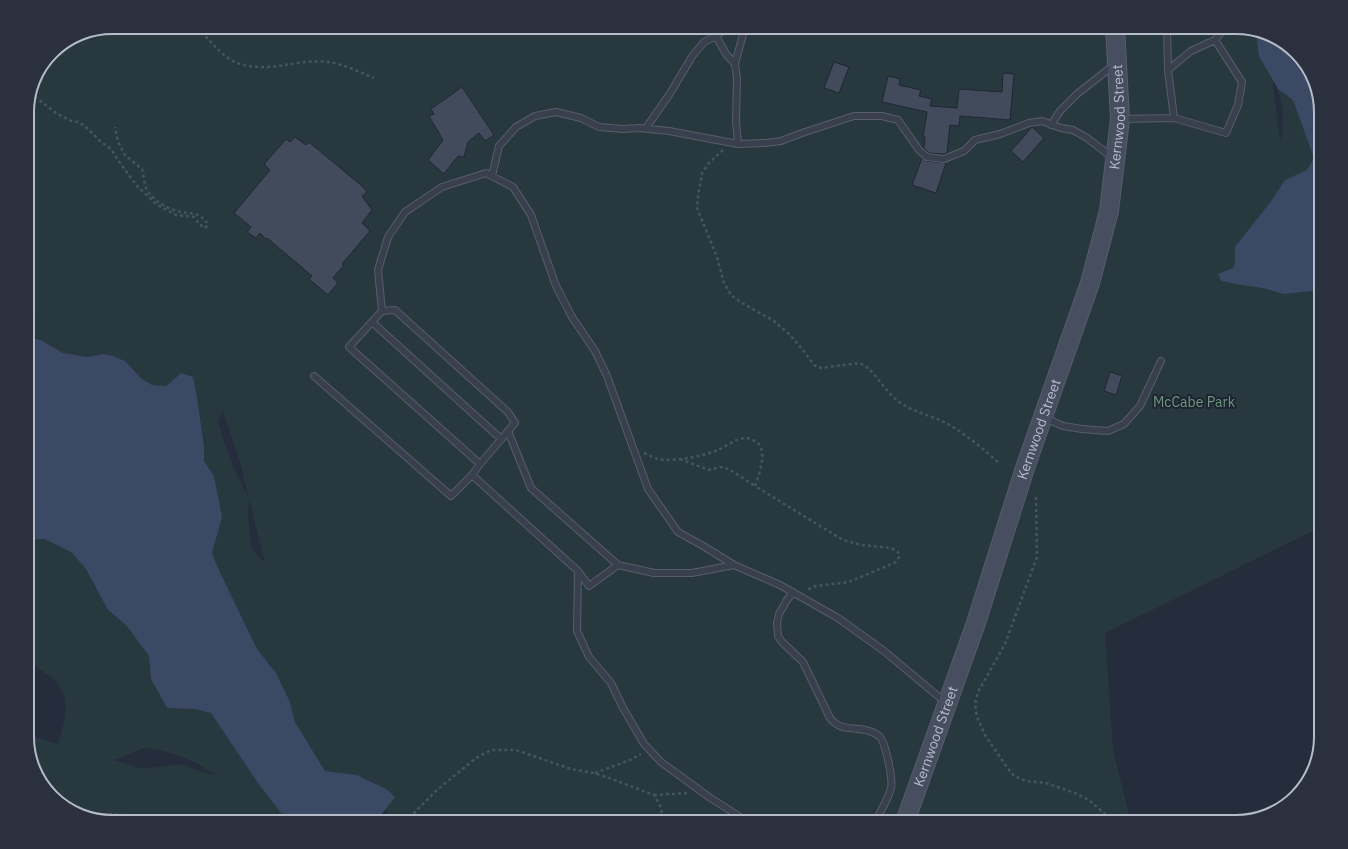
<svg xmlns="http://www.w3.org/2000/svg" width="1348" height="849" viewBox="0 0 1348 849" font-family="'IBM Plex Sans',sans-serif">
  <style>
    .green { fill: #27393e; fill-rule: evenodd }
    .water { fill: #3c4965 }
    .building { fill: #424b5c; stroke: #202634 }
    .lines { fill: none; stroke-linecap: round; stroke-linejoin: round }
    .lane-casing { stroke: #575d6b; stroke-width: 8 }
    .secondary-casing { stroke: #575d6b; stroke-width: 20 }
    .path { stroke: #45565b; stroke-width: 2.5; stroke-dasharray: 3 3; stroke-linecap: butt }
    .lane { stroke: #393f4d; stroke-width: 6 }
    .secondary { stroke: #474e60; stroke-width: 18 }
    .labels { text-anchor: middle; stroke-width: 4; stroke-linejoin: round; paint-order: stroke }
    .street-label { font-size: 14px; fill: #b5bbc8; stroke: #1e2432 }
    .park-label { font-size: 14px; fill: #6d987c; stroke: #1e2432 }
    .rim { fill: none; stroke: #b5bbc8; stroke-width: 2 }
  </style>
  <rect width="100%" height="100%" fill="#252d3d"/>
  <!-- green -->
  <path class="green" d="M112,27H1236L1283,41L1310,70L1321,112V527L1105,633L1113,750L1131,822H388L386,808L373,782L356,775L325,771L295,722L290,702L276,673L257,649L217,566L212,554L215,539L217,492L214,476L204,461V446L197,397L193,377L181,373L166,386L152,385L142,379L125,361L113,356L103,354L87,357L63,353L41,340L27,337V107L34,79L52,52L80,33ZM1274,82C1284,98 1285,124 1280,142L1273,84ZM223,411L241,466L248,496C235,473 225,447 218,421ZM249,499L265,563L252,549L248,517Z
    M44,539L59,546L72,553L86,569L108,610L126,625L149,656L151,679L167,708L194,709L211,713L284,817L292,822H112L65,808L38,779L27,742V735L58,744C72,697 70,687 27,661V540ZM144,748C167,750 198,760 215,776L181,764L143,769L113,760Z"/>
  <!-- water -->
  <path class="water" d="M1256,33L1283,41L1310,70L1321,112V290L1284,294L1263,288L1242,285L1221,281L1218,274L1233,268L1235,263V247L1272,200L1285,180L1307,170L1314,158L1293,100L1278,89L1259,56Z
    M27,337L41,340L63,353L87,357L103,354L113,356L125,361L142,379L152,385L166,386L181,373L193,377L197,397L204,446V461L214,476L222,517L212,553L217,566L257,649L276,673L290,702L295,722L325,771L357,775L386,789L395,797L382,814L369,822H292L284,817L258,783L211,713L194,709L167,708L151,679L149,656L126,625L108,610L86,569L72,553L59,546L44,539L27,540Z
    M444,816L460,817L475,822H433L436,819Z"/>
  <!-- building -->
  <path class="building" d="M834,62L849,67L839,93L824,88Z
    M1003,73L1014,74L1010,120L960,116L959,126L950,125L947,153L943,154L929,153L924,148L925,137H923L927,112L882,102L888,76L900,79L899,85L921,90L919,96L932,99L930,106L957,108L959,89L1002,92Z
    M462,87L494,135L485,141L479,133L468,142L464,157L458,156L444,174L428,160L443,140L429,116L434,114L431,109Z
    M1032,127L1044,138L1023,162L1011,151Z
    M295,137L306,145L309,142L362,186L367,192L362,196L372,210L362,223L370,231L342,264L344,265L333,278L338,283L328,295L309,279L312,276L267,238L266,239L260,233L256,238L247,232L251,227L234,213L270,170L264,164L286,139L290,142Z
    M922,158L926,161L946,163L936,193L912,185Z
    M1110,372L1122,376L1116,395L1104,391Z"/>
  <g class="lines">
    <defs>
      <path id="lane" d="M732,27L727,28L716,36L726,54L735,64
        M1167,27L1168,70
        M1174,118L1168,70L1191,51L1215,40L1226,27
        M1121,119L1174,118L1226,133L1238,105L1242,82L1215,40
        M1051,125L1060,111L1077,94L1114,65
        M646,128L669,95L693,55L704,42L716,36
        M738,144L736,121L737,78L735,64L745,27
        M492,176L499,146L516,127L535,116L556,112L581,118L599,127L623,129L639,128L669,131L738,144L765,143L781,141L805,132L854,116H882L898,120L919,150L927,157L944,159L964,151L975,140L1000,134L1029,123L1042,121L1061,128L1073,130L1087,138L1112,157
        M395,310L508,412L515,423L480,464L349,347L382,311Z
        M382,311L378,270L388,237L405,212L442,187L486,173L513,187L531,215L556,286L572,317L595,351L607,376L648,489L678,532L705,547L734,565L780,585L838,618L884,651L945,702
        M372,322L501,439
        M314,376L451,496L472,475L480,464
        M1045,418L1063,426L1082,429L1108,431L1124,424L1140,406L1161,361
        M508,431L531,488L618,565L654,573H692L734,565
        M472,475L578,571L589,586L618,565
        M578,571L577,631L589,657L611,683L622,706L644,744L661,762L709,797L748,822
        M793,592L787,600L779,614L777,623L778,636L782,642L803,662L830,718C841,732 853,726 869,731C873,732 877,734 880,737C886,744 893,780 891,788C888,800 880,812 875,822"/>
      <g id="secondary">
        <path id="s1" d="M905,822L976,623L1025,468L1090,283L1109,211L1120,119L1115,27"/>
      </g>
    </defs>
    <!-- lane casing -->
    <use href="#lane" class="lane-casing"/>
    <!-- secondary casing -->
    <use href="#secondary" class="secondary-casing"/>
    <!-- path -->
    <path class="path" d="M198,27C207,38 216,49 228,58C243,69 267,68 285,65C299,63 313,60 328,62C344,64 359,72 374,78
      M30,93L56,113L71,121L78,122L85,126L99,140L111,149L120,163L137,186L156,204L176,215L194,217L199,224L205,228L208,224C198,211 195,215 181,212C170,210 156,202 149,193C144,187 144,176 142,169L125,155L118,142L115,127
      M723,150L709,163L702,173L698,196L697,208L717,257L724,283L731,295L742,303L774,321L789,334L803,350L814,365L821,368L859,363C874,368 884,391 898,401C912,412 930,415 946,423C963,432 986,451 1000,464
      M644,453C649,455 654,458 658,459C675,462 703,456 718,450C727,446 736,438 746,438C749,438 752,440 755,441C769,448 759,475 755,486L843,540L862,545L891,548L898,552L899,557L896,562L849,582L816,586L807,590
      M680,459L709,470L720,467L726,468L732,471L755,486
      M1036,497L1037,557L1005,644L978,692L975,704L977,717L985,735L1006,766L1014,776L1026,781L1046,783L1075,793L1089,800L1114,822
      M595,773L630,760L641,754
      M654,795L688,793
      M91,815C115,813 129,814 152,822
      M405,822L437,790L476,758L491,750H516L571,769L594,773L609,778L654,795L660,805L664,822"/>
    <!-- lane -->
    <use href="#lane" class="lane"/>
    <!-- secondary -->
    <use href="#secondary" class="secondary"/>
  </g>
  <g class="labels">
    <!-- street labels -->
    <g class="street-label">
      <text dy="5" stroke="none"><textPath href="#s1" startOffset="739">Kernwood Street</textPath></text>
      <text dy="5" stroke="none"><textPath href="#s1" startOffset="415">Kernwood Street</textPath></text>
      <text dy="5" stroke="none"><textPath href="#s1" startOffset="91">Kernwood Street</textPath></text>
    </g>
    <!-- park labels -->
    <g class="park-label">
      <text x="1194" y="407">McCabe Park</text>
    </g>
  </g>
  <!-- crop -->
  <path d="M0 0H1348V849H0ZM112 34H1236A78 78 0 0 1 1314 112V737A78 78 0 0 1 1236 815H112A78 78 0 0 1 34 737V112A78 78 0 0 1 112 34Z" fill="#2a303e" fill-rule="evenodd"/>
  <path class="rim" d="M112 34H1236A78 78 0 0 1 1314 112V737A78 78 0 0 1 1236 815H112A78 78 0 0 1 34 737V112A78 78 0 0 1 112 34Z"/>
</svg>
